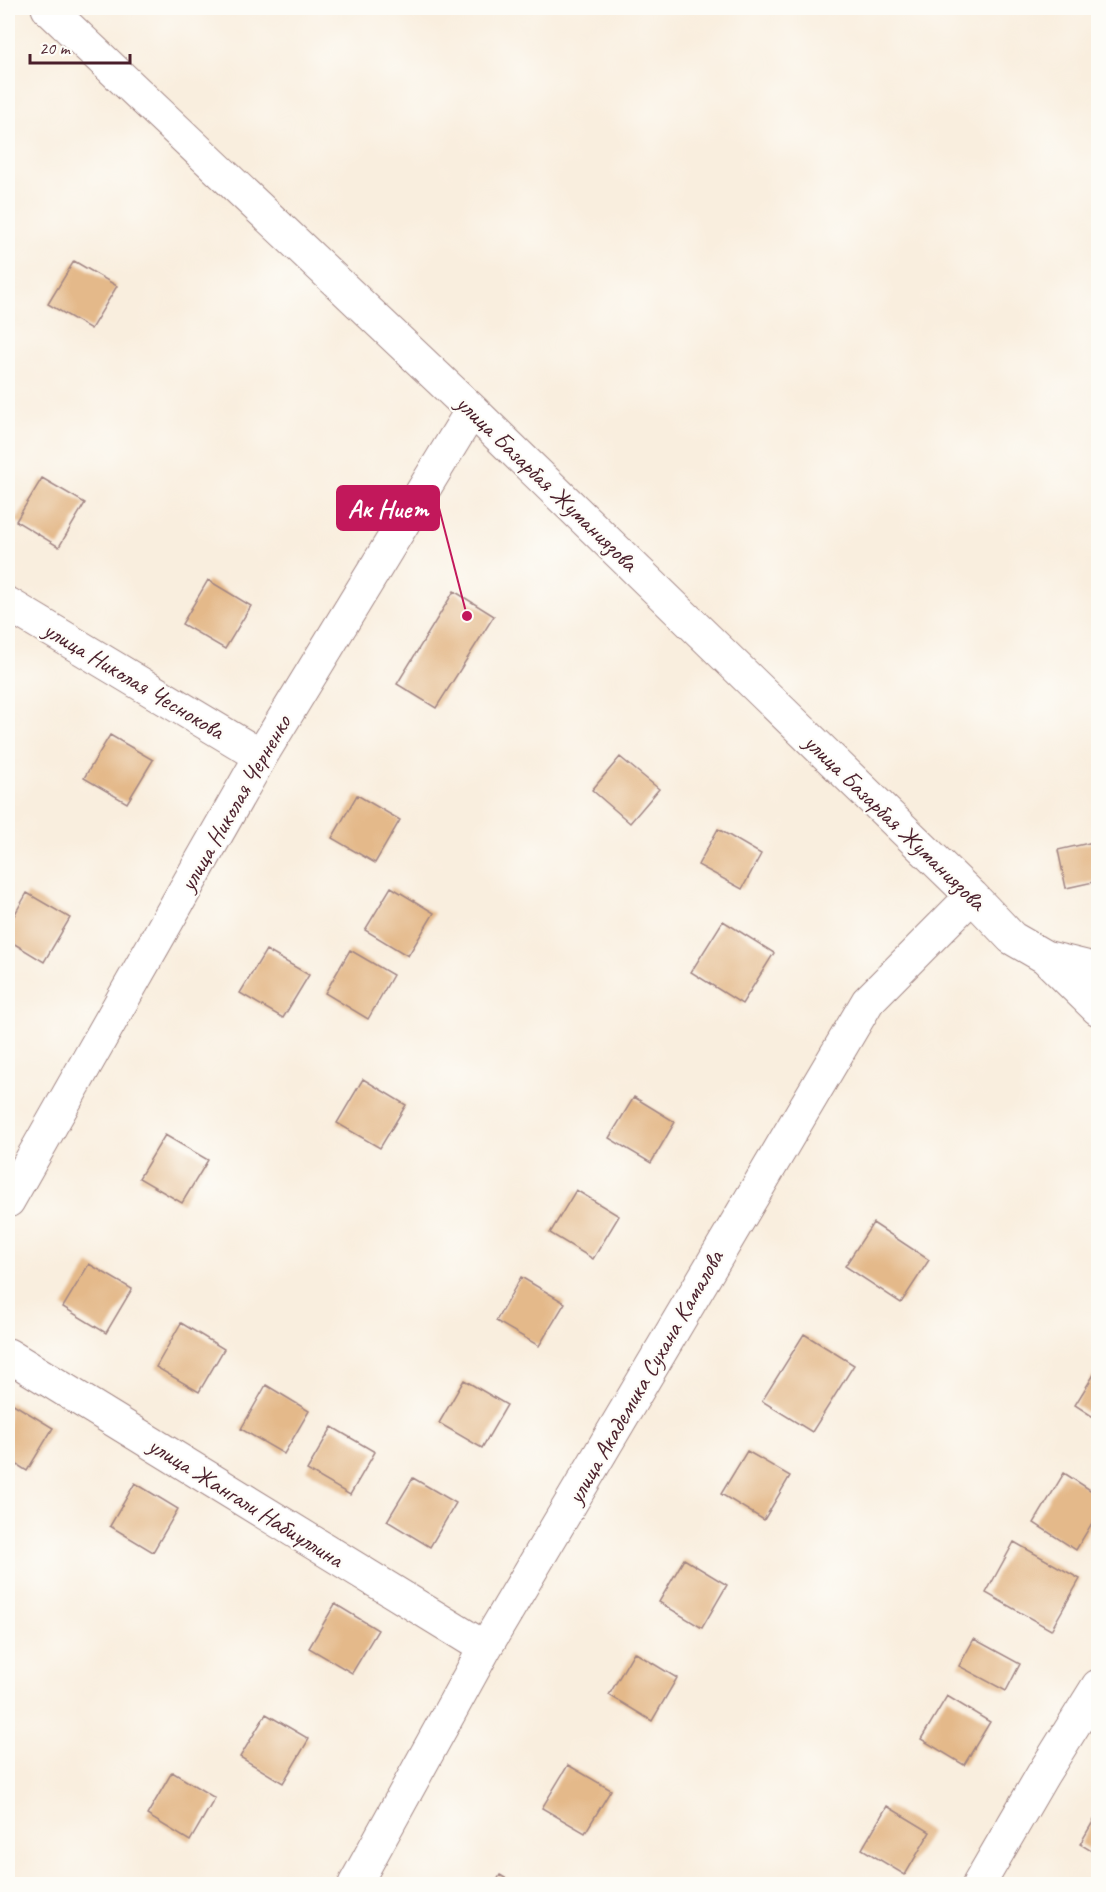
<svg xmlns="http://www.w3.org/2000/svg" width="1106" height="1892" viewBox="0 0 1106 1892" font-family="Caveat,sans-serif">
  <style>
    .building { fill: #e4b98a }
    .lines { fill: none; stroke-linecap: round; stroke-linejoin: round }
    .minor-casing { stroke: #a28684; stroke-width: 35 }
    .minor { stroke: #fff; stroke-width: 33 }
    .labels { text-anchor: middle; stroke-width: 4.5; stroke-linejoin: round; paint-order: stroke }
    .street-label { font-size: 24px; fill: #4a1f2b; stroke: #fdfcf7 }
    .leader { fill: none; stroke: #c2185b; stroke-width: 2 }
    .callout-dot { fill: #c2185b; stroke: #fdfcf7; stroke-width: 2 }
    .callout { fill: #c2185b; stroke: #c2185b; stroke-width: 2 }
    .callout-label { font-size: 26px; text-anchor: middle; font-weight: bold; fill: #fff }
  </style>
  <rect width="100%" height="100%" fill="#fdfcf7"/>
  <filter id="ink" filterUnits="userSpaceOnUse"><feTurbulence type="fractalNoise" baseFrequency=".0167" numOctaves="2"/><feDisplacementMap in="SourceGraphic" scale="12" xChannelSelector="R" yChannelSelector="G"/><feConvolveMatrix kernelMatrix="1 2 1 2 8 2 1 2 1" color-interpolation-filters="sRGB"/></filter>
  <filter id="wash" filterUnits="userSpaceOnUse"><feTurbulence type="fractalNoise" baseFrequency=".008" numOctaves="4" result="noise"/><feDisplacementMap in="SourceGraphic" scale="24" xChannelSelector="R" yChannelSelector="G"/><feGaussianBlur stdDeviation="1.35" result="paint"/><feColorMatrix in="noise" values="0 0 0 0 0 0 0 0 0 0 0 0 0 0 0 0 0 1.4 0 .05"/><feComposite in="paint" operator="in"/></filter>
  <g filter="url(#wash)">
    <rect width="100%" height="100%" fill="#f9eede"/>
    <g id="blocks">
      <!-- building -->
      <path class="building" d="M74,261L117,286L91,329L48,304Z
        M42,478L85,503L59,547L16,521Z
        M208,580L251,606L225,649L182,624Z
        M454,591L494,616L436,708L397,684Z
        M110,735L153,760L127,803L84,778Z
        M620,757L659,789L630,823L592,790Z
        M357,795L400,820L375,863L332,838Z
        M718,829L761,854L742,889L698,865Z
        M1098,841V881L1066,888L1058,850Z
        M391,887L434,913L408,956L365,930Z
        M27,893L70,918L44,962L8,940V926Z
        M723,921L774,953L742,1004L691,972Z
        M266,950L309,975L283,1018L240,993Z
        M350,950L393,975L368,1019L325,993Z
        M363,1079L406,1105L380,1148L337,1123Z
        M634,1097L675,1122L651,1163L609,1138Z
        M165,1135L208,1160L182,1203L139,1178Z
        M576,1190L619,1216L593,1259L550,1233Z
        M873,1223L929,1260L901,1303L845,1266Z
        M89,1264L132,1289L106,1333L63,1307Z
        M521,1277L565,1303L539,1346L496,1321Z
        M181,1323L224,1349L199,1392L156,1367Z
        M804,1334L854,1365L812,1432L762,1401Z
        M1098,1368V1420L1075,1405Z
        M464,1380L507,1405L482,1448L439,1423Z
        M266,1385L309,1411L284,1454L241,1429Z
        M10,1402L53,1428L27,1471L8,1459V1406Z
        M332,1427L375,1452L350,1495L307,1470Z
        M747,1451L790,1476L764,1520L721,1494Z
        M1064,1473L1098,1495V1513L1076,1550L1034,1523Z
        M413,1478L456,1503L430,1547L387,1521Z
        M135,1483L178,1509L153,1552L110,1526Z
        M1014,1542L1080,1579L1051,1630L986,1593Z
        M684,1559L727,1585L702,1628L659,1602Z
        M335,1604L378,1630L352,1673L309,1648Z
        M974,1639L1020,1664L1006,1691L959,1666Z
        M634,1652L677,1678L652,1721L609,1695Z
        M947,1696L990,1722L964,1765L921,1739Z
        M266,1714L309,1739L283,1783L240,1757Z
        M568,1765L611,1790L585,1833L542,1808Z
        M172,1772L215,1798L190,1841L147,1815Z
        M887,1806L930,1832L905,1875L862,1849Z
        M1098,1813V1855L1080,1844Z
        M500,1875L515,1884H495Z"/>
    </g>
  </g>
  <g filter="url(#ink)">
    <use href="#blocks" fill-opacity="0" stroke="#a28684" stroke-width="1.5"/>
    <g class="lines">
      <defs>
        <path id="minor" d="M48,8L472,410L972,896L1012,938L1045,957L1098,1009
          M8,604L261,756
          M1045,957L1098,970
          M8,1201L261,756L472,410
          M8,1355L485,1648
          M355,1884L485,1648L868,1001L972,896
          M979,1884L1043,1774L1098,1686"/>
      </defs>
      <!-- minor casing -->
      <use href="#minor" class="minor-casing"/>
      <!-- minor -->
      <use href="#minor" class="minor"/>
    </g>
  </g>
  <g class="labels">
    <!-- street labels -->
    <g class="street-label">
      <text transform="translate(547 483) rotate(44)" y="8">улица Базарбая Жуманиязова</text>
      <text transform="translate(134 680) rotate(31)" y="8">улица Николая Чеснокова</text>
      <text transform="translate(235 803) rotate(-60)" y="8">улица Николая Черненко</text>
      <text transform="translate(895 822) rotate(44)" y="8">улица Базарбая Жуманиязова</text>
      <text transform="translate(645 1377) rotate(-60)" y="8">улица Академика Сухана Камалова</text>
      <text transform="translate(246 1502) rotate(32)" y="8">улица Жангали Набиуллина</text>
    </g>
  </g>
  <!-- callouts -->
  <path class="leader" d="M467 616L439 508"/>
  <circle class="callout-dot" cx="467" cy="616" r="6"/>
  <rect class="callout" x="337" y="486" width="102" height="44" rx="6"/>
  <g class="callout-label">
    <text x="388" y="517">Ак Ниет</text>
  </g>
  <!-- margin -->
  <rect width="1106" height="1892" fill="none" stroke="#fdfcf7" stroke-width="30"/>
  <!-- scale -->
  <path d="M30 54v9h100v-9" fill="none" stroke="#4a1f2b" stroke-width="3"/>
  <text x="39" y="54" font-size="18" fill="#4a1f2b" stroke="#fdfcf7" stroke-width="4.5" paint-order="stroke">20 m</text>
</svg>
